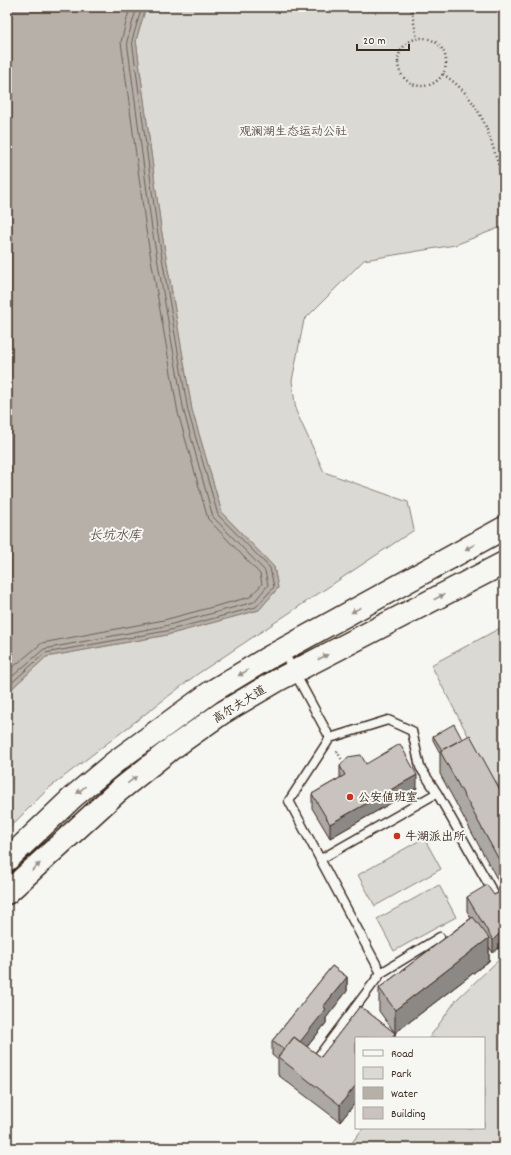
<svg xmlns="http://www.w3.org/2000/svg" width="511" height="1155" viewBox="0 0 511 1155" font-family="Dekko,'LXGW WenKai TC',sans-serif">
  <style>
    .green { fill: #dad9d3; stroke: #8a8278 }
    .water { fill: #b6b0a9; stroke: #857a71 }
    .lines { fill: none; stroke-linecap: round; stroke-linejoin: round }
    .shore { stroke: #6c6056; stroke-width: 1 }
    .lane-casing { stroke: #3b2a1e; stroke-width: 11 }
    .primary-casing { stroke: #3b2a1e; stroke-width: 25 }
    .path { stroke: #3b2a1e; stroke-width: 2.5; stroke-dasharray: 1 3; stroke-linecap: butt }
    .lane { stroke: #f6f6f2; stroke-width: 8 }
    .primary { stroke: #f6f6f2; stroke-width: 22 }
    .wall { fill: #aca8a3; stroke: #3b2a1e }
    .shaded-wall { fill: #8c8885; stroke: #3b2a1e }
    .building { fill: #c8c3be; stroke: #3b2a1e }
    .oneway { fill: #989088 }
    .poi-dot { fill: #c8321e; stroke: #f6f6f2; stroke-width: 1.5 }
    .labels { text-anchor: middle; stroke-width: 4; stroke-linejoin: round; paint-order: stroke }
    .park-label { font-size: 12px; fill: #63564b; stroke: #f6f6f2 }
    .street-label { font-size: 12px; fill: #3b2a1e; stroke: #f6f6f2 }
    .poi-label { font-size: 12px; fill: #3b2a1e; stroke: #f6f6f2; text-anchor: start }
    .water-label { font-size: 13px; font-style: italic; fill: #605248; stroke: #f6f6f2 }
  </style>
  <rect width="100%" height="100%" fill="#f6f6f2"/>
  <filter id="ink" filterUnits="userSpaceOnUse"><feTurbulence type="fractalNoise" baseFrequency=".025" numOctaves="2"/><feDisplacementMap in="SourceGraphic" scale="8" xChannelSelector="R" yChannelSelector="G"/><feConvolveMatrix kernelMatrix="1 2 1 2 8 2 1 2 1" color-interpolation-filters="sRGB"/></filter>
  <g filter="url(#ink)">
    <!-- green -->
    <path class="green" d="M146,7H504V226L455,245L364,260L304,320L292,381L296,411L324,472L408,502L414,530L196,675L49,788L7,830V693L46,657L167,635L259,610L278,588L274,567L222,513L192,410L161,228L136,40Z
      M504,626V804L431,665Z
      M424,838L441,869L375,906L358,875Z
      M439,885L456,917L394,951L377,919Z
      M504,955V1148H348L363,1128H484V1038H429L457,999Z"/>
    <!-- water -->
    <path class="water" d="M7,7H146L136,40L161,228L192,410L222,513L274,567L278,588L259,610L167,635L46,657L7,693Z"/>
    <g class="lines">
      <!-- shore -->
      <path class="shore" d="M7,672L42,643L164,620L250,597L262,584L260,574L208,519L178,413L146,230L121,42L130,7
        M7,681L44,649L165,626L254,602L268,585L265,571L213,517L184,412L152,229L127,41L137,7
        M7,687L45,653L166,631L256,607L274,587L270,568L218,515L188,411L157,228L132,40L142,7"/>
      <defs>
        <path id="lane" d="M283,651L330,738L289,801L381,973L318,1057
          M330,738L388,720L412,731L420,767L437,793L494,894
          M321,859L437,793
          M381,973L440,937"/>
        <path id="primary" d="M7,860L73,797L115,762L211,692L266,659L504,528
          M7,893L116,793L171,749L222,713L278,680L504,563"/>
      </defs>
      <!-- lane casing -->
      <use href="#lane" class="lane-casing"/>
      <!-- primary casing -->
      <use href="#primary" class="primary-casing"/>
      <!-- path -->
      <path class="path" d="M411,7L417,39
        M398 62a24 24 0 1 1 48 0a24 24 0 1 1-48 0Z
        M443,74C485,102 490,139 504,184
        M337,751L344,764"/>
      <!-- lane -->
      <use href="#lane" class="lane"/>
      <!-- primary -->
      <use href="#primary" class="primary"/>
    </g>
    <!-- wall -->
    <path class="wall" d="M433,736L462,739L504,797V943L493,953L489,947V961L395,1033L379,1011V988L471,918L467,911V897L494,895L503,890L440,774V753L433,740Z
      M366,764L417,788L330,838L312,808V794L340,778V766Z
      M332,966L347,977V991L326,1018V1023L307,1047L321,1057L360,1006L395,1033V1038H356V1102L340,1122L278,1075V1060L272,1055V1041Z"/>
    <!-- shaded-wall -->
    <path class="shaded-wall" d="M417,775V788L330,838V824Z
      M504,929V943L493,953V940Z
      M489,938V961L395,1033V1010Z
      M347,977V991L326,1018V1023L298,1058V1044L323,1007Z
      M395,1033V1038H392Z
      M356,1085V1102L340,1122V1105Z"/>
    <!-- building -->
    <path class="building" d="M454,724L462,739L442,750L433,736Z
      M470,735L504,797V869L440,751Z
      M400,744L417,775L330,824L312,794L345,775L340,766L348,757L361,755L366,764Z
      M487,885L494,895L504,890V929L493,940L467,897Z
      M473,917L489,938L395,1010L379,988Z
      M332,966L347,977L323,1007L326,1009L300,1042L294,1037L284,1050L272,1041Z
      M360,1006L395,1033L392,1038H356V1085L340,1105L278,1057L294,1037L321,1057Z"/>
    <!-- one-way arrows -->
    <defs><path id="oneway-solid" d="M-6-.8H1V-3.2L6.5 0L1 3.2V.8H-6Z"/></defs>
    <g class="oneway">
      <use href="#oneway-solid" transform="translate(470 547) rotate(151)"/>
      <use href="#oneway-solid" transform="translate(439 597) rotate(-27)"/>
      <use href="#oneway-solid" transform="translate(356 610) rotate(151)"/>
      <use href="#oneway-solid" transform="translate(323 657) rotate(-27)"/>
      <use href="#oneway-solid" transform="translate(243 673) rotate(149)"/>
      <use href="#oneway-solid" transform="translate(132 780) rotate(-38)"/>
      <use href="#oneway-solid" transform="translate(81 790) rotate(140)"/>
      <use href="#oneway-solid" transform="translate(36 867) rotate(-43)"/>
    </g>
  </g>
  <!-- markers -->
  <g class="poi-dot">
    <circle cx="350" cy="797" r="4"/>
    <circle cx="397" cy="836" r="4"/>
  </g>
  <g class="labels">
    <!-- park labels -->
    <g class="park-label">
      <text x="293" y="135">观澜湖生态运动公社</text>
    </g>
    <!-- street labels -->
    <g class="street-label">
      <text transform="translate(239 704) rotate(-32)" y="4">高尔夫大道</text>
    </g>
    <!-- poi labels -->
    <g class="poi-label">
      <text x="358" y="801">公安值班室</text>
      <text x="405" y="840">牛湖派出所</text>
    </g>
    <!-- water labels -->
    <g class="water-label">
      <text x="115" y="539">长坑水库</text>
    </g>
  </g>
  <!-- margin -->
  <rect width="511" height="1155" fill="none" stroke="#f6f6f2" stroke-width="24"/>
  <rect x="12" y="12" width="487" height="1131" fill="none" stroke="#3b2a1e" stroke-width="1.5" filter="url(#ink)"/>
  <!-- legend -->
  <rect x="355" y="1037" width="130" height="92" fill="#f6f6f2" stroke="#aba49d"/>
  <rect x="363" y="1050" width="20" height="6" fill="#f6f6f2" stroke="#aba49d"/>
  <text x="391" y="1057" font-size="12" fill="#3b2a1e">Road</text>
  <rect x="363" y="1067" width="20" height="12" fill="#dad9d3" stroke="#aba49d"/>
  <text x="391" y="1077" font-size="12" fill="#3b2a1e">Park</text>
  <rect x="363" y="1087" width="20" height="12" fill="#b6b0a9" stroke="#aba49d"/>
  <text x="391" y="1097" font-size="12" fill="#3b2a1e">Water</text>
  <rect x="363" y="1107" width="20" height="12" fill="#c8c3be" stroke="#aba49d"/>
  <text x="391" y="1117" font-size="12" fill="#3b2a1e">Building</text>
  <!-- scale -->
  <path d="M357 44v6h52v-6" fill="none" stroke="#3b2a1e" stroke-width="2"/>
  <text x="363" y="44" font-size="12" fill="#3b2a1e" stroke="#f6f6f2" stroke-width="3" paint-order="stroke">20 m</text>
</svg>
